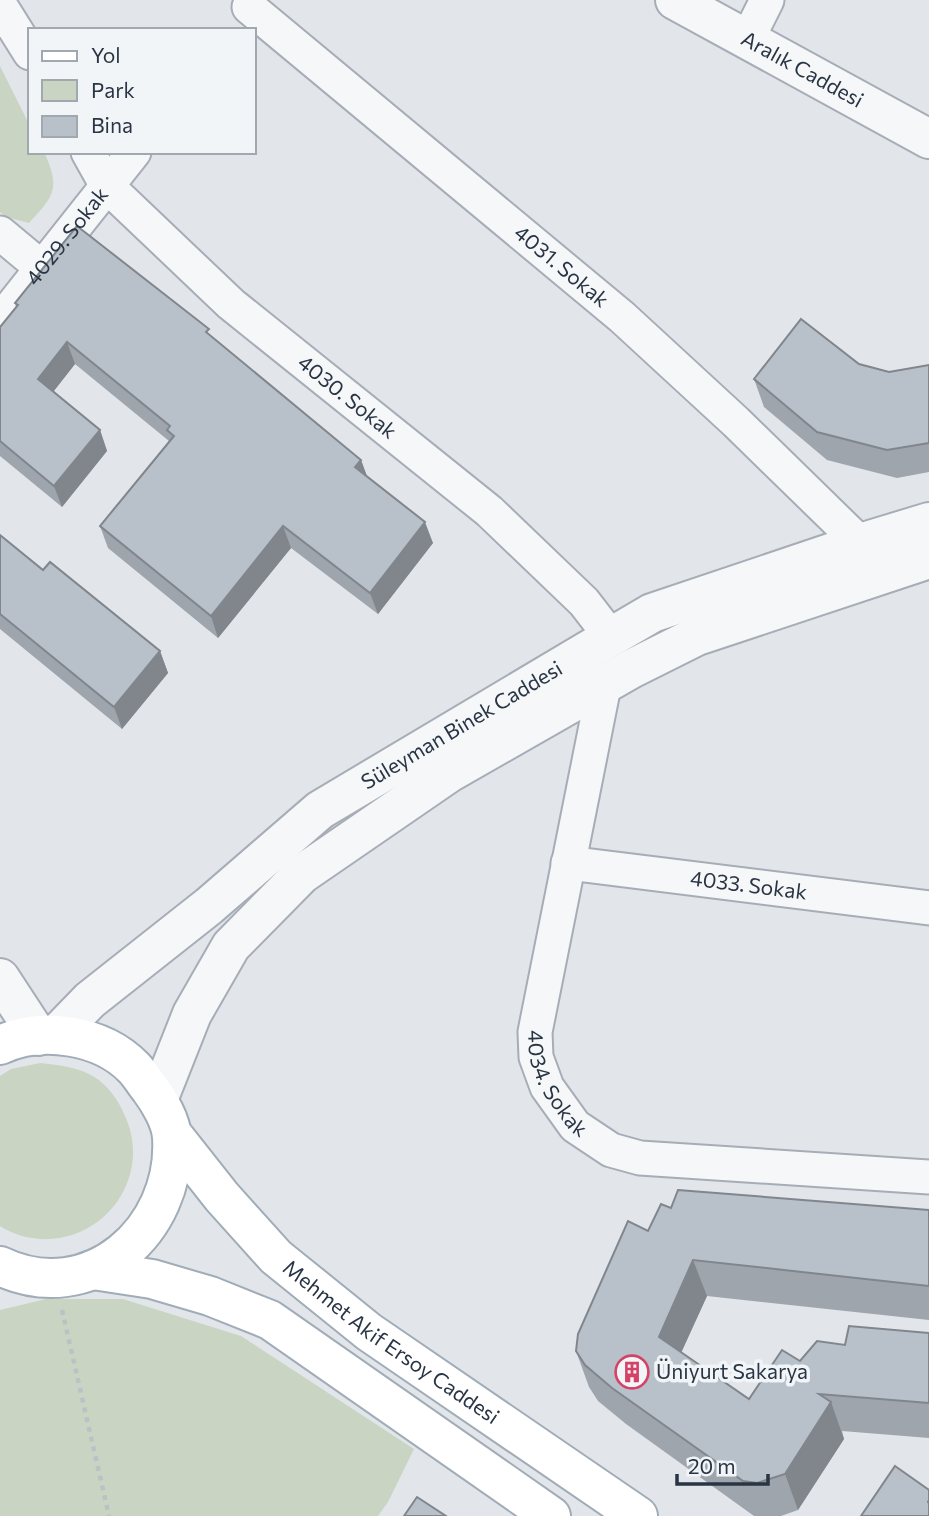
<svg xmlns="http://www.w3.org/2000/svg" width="929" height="1516" viewBox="0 0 929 1516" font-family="Commissioner,sans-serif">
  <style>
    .green { fill: #c9d5c2 }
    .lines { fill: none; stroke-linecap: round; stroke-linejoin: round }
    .minor-casing { stroke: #a7adb6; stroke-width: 37 }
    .tertiary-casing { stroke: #a7adb6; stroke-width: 42 }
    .primary-casing { stroke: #a0acb7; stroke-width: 42 }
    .path { stroke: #bcc1c6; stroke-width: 4.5; stroke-dasharray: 5 5; stroke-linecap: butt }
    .minor { stroke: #f5f7f9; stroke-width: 33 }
    .tertiary { stroke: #f5f7f9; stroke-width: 38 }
    .primary { stroke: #fff; stroke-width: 38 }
    .wall { fill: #9ea5ad }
    .shaded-wall { fill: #81868d }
    .building { fill: #b8c0c9; stroke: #81868d; stroke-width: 2 }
    .labels { text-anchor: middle; stroke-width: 7; stroke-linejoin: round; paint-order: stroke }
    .street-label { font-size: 21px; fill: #293544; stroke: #f1f5f8 }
    .poi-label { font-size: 21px; fill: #293544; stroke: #f1f5f8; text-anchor: start }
  </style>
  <rect width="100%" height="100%" fill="#e2e6eb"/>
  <!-- green -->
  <path class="green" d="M0,66L30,126V152H44C61,189 54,196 29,223L6,217L0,212Z
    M40,1063C60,1065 79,1067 96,1078C109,1087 119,1101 125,1116C151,1172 111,1235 51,1239C33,1240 15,1236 0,1226V1076L11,1069Z
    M46,1299H123L241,1336L414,1449L388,1502L378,1516H0V1310Z"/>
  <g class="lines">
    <defs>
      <g id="minor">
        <path d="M0,5L30,53"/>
        <path id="s1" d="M249,7L622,317L736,422L860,543"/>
        <path d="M747,40L767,0"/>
        <path id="s2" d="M88,152L107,186L231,304L489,511L584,602L611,637"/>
        <path d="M0,233L42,268"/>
        <path id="s3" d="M0,321L134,152"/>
        <path id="s4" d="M604,686L535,1032L536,1057L547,1087L575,1126L611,1150L640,1158L929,1177"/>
        <path id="s5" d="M568,863L929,908"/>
      </g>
      <g id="tertiary">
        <path id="s6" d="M675,0L929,139"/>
        <path d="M0,978L38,1036"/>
        <path id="s7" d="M57,1034L90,1000L209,906L320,810L587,651L652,613L860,543L929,522"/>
        <path d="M158,1100L192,1014L231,946L302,874L449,773L631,669L697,636L929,559"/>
      </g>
      <g id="primary">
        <path d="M0,1045C41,1026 101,1034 134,1068C140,1074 144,1082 150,1089C159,1101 171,1121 172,1137C178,1230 90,1309 0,1266"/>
        <path id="s8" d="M173,1135L222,1197L276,1257L369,1332L638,1516"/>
        <path d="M93,1270L152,1279L210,1296L270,1320L551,1516"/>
      </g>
    </defs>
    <!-- minor casing -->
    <use href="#minor" class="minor-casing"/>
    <!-- tertiary casing -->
    <use href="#tertiary" class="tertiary-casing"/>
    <!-- primary casing -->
    <use href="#primary" class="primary-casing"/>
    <!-- path -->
    <path class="path" d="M62,1310L109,1516"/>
    <!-- minor -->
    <use href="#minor" class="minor"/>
    <!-- tertiary -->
    <use href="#tertiary" class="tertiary"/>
    <!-- primary -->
    <use href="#primary" class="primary"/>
  </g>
  <!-- wall -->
  <path class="wall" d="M15,303L212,337L361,460L367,476L433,543L378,614L291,548L218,638L108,548L100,526L169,441L75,364L53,392L100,430L107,451L62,507L0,456V327L16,307Z
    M859,364L889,372L929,365V472L897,478L827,460L764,407L754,379Z
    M0,535L43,570L160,651L168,673L122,729L0,629Z
    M671,1208L929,1210V1320L707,1296L681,1352L749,1399L800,1361L845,1345L929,1333V1438L842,1431L844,1439L798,1510L781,1516H754L626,1424L598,1401L589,1387L576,1351L648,1231Z"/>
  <!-- shaded-wall -->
  <path class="shaded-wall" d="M67,342L75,364L46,401L38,379Z
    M100,430L107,451L62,507L54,486Z
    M361,460L369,482L355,467Z
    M425,522L433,543L378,614L370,593Z
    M283,526L291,548L218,638L211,616Z
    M160,651L168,673L122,729L114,707Z
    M693,1260L707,1296L672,1373L659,1337Z
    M831,1402L844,1439L798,1510L785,1474Z"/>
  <!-- building -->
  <path class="building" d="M77,226L209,329L206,332L361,460L355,467L425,522L370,593L283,526L211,616L100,526L174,436L167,430L170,426L67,342L38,379L100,430L54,486L0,441V327L18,305L15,303Z
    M801,319L859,364L889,372L929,365V443L887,450L817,432L754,379Z
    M0,535L43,570L50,562L160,651L114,707L0,614Z
    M678,1190L929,1210V1286L693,1260L659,1337L749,1399L782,1350L800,1361L817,1341L845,1345L849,1326L929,1333V1403L819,1394L831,1402L785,1474L757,1483L743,1481L612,1388L585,1365L576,1351L578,1334L628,1221L648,1231L661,1204L671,1208Z
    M895,1466L929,1490V1500L928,1502L929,1503V1516H861Z
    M417,1497L446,1516H404Z"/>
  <!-- icons -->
  <defs>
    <symbol id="building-ring" viewBox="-11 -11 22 22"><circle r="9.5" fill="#f1f5f8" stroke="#d54167" stroke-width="1.5"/><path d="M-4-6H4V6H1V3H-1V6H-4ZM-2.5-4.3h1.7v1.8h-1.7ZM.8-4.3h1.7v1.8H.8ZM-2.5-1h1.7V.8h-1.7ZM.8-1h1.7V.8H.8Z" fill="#d54167"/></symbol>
  </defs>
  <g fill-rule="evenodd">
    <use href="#building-ring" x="613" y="1353" width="38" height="38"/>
  </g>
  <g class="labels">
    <!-- street labels -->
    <g class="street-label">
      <text dy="7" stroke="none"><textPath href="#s6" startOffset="145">Aralık Caddesi</textPath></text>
      <text dy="7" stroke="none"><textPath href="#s3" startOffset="108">4029. Sokak</textPath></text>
      <text dy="7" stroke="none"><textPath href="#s1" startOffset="406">4031. Sokak</textPath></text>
      <text dy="7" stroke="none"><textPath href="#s2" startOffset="359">4030. Sokak</textPath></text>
      <text dy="7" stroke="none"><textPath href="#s7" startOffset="511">Süleyman Binek Caddesi</textPath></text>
      <text dy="7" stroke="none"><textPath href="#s5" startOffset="182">4033. Sokak</textPath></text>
      <text dy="7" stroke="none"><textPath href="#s4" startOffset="410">4034. Sokak</textPath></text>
      <text dy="7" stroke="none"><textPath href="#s8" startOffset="303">Mehmet Akif Ersoy Caddesi</textPath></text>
    </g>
    <!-- poi labels -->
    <g class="poi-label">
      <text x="656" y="1379">Üniyurt Sakarya</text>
    </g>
  </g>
  <!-- legend -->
  <rect x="28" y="28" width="228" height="126" fill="#f1f5f8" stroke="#a1a8b0" stroke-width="2"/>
  <rect x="42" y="51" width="35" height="10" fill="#ffffff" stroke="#a1a8b0" stroke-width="2"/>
  <text x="91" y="63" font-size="21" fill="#293544">Yol</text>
  <rect x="42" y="80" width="35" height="21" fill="#c9d5c2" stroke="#a1a8b0" stroke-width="2"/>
  <text x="91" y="98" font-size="21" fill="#293544">Park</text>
  <rect x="42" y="116" width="35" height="21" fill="#b8c0c9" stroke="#a1a8b0" stroke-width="2"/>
  <text x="91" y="133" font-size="21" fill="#293544">Bina</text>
  <!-- scale -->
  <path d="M677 1474v10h91v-10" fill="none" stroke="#293544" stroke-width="3.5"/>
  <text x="688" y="1474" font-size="21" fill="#293544" stroke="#f1f5f8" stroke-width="5" paint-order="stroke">20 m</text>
</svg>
